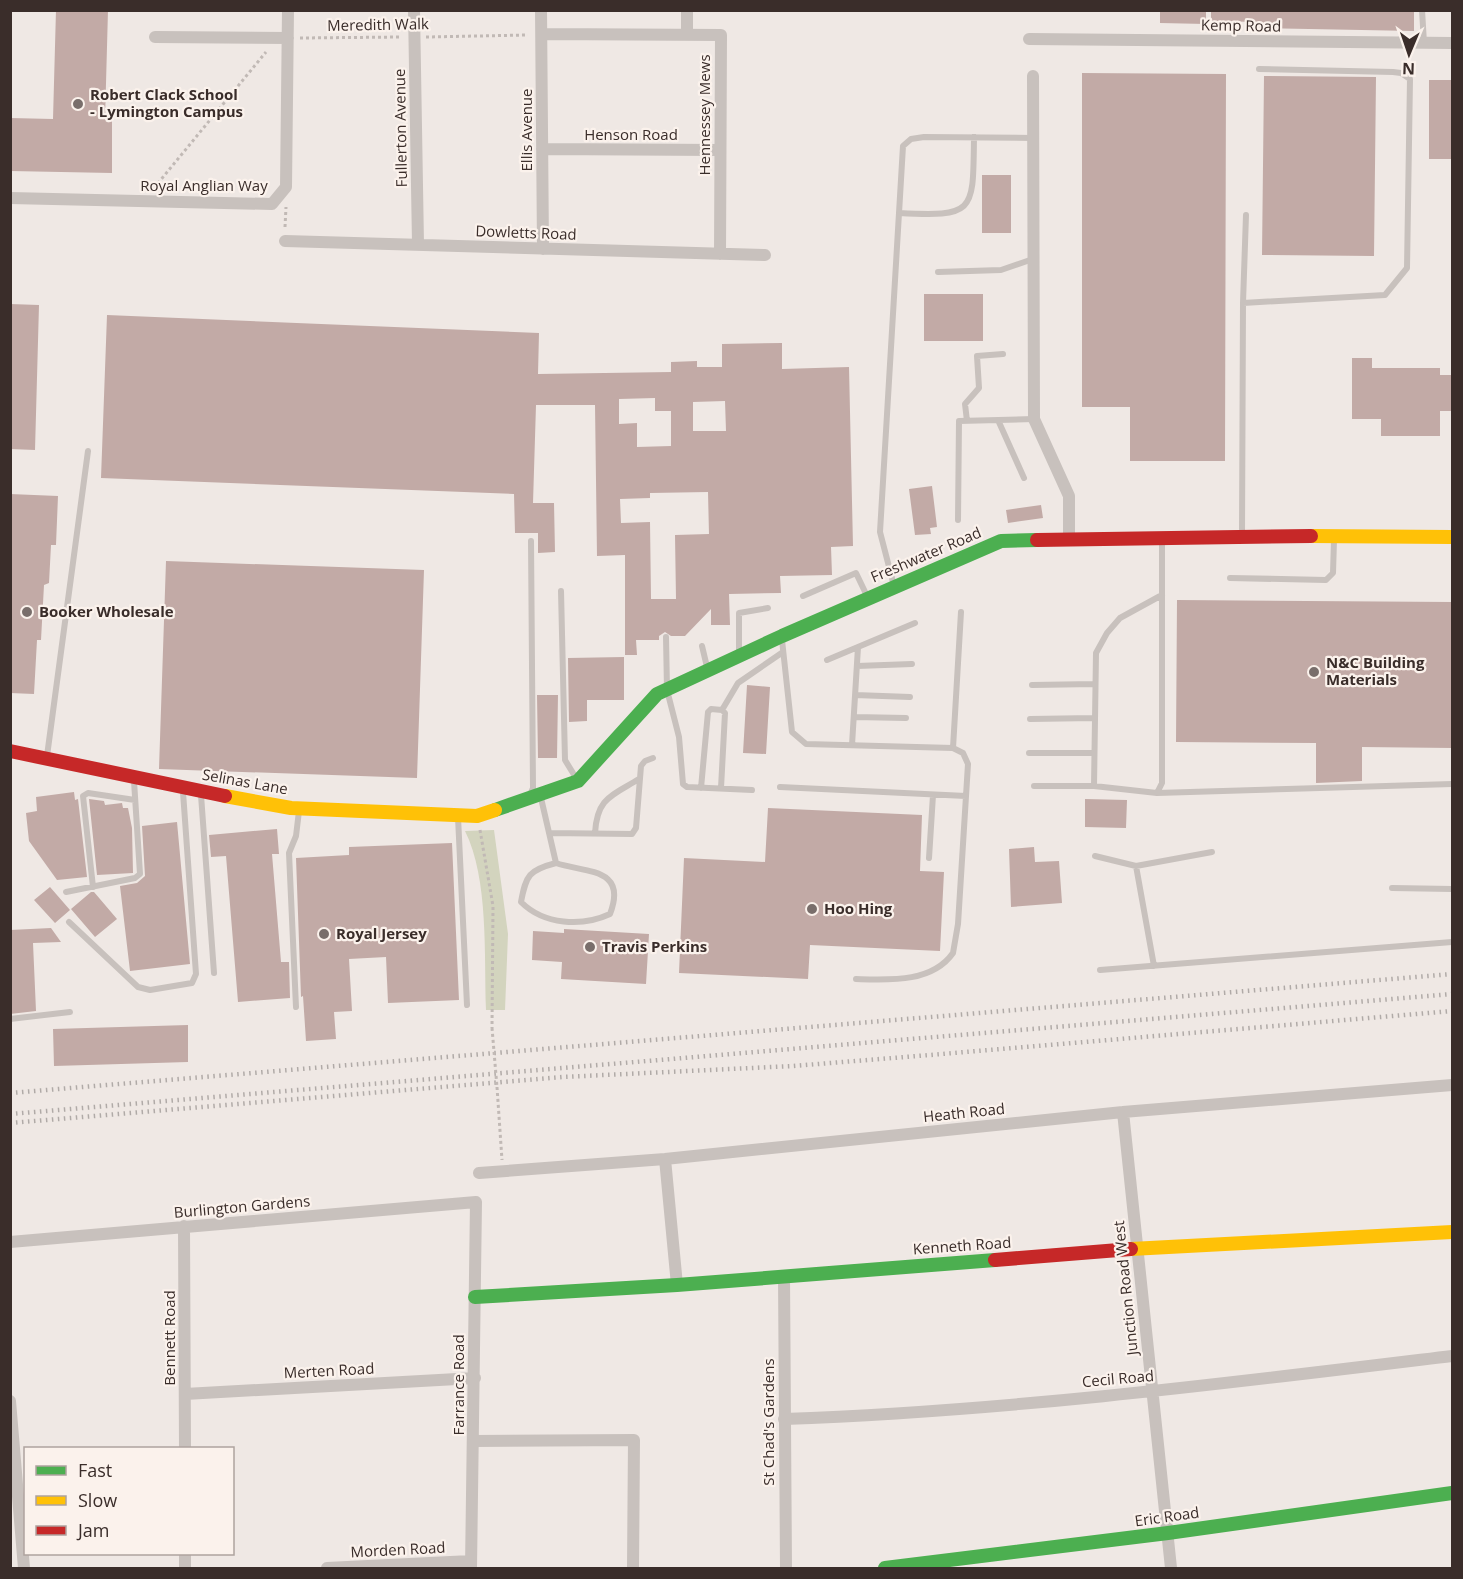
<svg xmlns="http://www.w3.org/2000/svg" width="1463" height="1579" viewBox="0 0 1463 1579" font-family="'Open Sans',sans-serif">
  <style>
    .green { fill: #d3d4be }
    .building { fill: #c2aaa6; fill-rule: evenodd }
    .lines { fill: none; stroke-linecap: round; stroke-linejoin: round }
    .path { stroke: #c1b9b5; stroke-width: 3; stroke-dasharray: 3 3; stroke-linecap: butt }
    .lane { stroke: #c8c1bd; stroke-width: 6 }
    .street { stroke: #c8c1bd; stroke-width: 12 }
    .fast { stroke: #4caf50; stroke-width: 14 }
    .slow { stroke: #ffc107; stroke-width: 14 }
    .jam { stroke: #c62828; stroke-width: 14 }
    .rail { stroke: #b0aaa7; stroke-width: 4.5; stroke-dasharray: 1.5 4.5; stroke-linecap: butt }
    .path-bridge { stroke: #c1b9b5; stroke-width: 3; stroke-dasharray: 3 3; stroke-linecap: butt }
    .poi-dot { fill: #796e6b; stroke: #fbf2ec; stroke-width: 2 }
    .labels { text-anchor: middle; stroke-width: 4.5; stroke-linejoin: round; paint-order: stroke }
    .street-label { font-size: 15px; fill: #3a2d2a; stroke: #fbf2ec }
    .poi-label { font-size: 15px; font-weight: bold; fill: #3a2d2a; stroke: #fbf2ec; text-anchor: start }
  </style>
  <rect width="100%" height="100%" fill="#efe8e4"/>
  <!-- green -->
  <path class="green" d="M494,830L508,934L505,1010H486C484,956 489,879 465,831Z"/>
  <!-- building -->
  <path class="building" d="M56,10H108L105,120H112V173L10,171V118L53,119Z
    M1160,10H1206V24L1160,23Z
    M1211,10H1414V31L1258,28V22L1211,21Z
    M1082,73L1226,74L1225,461H1130V407H1082Z
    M1264,76L1376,77L1374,256L1262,255Z
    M1429,80H1452V159H1429Z
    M982,175H1011V233H982Z
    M924,294H983V341H924Z
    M10,304L39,305L35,450L10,449Z
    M107,315L539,333L538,374L671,372V362L697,361V367H722V344L782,343V369L849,367L853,546L831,547L832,575L780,576L781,593L729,594L730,625H711V609L685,636H671L665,632L659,636V640H636L637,655H625V555L597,556L595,405H536L533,503H554L555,552L538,553V533H515L514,494L101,478ZM655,398V411H671V446L637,447V423L619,424V399ZM725,401L726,431H693V402ZM708,492L709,534L675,535L676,599H651L650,522L621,523L620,499L650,498V493Z
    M1352,358H1372V368H1440V375H1452V411H1440V436H1381V419H1352Z
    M932,486L937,527L930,528L931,534L915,535L909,489Z
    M10,494L58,496L56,545H51L49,583L44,585L41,640H37L34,694L10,693Z
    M1041,505L1043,518L1008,523L1006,510Z
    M166,561L424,570L417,778L159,769Z
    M1177,600L1452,602V748L1362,747V781L1316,783V743L1176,742Z
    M624,657V700H587V721L569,722L568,658Z
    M747,685L770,687L766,754L743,753Z
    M537,695H558L557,758H538Z
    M74,792L75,800L78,799L87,877L57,880L29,841L26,813L37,811L36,797Z
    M89,799L104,801L105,805L122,803L123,808H128L132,828L133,873L97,875Z
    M1085,799L1127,800L1126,828L1085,827Z
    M768,808L922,815L920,871L944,872L940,951L810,945L808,979L679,973L684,858L765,862Z
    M177,822L190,964L130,971L120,886L137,883L145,876L142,826Z
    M277,829L279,854H272L281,962H289L290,998L238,1002L226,856L211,857L209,835Z
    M452,843L459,1000L388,1003L386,957L349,959L352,1011L334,1012L336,1039L306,1041L303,996L301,997L296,858L349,855V847Z
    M1034,847L1035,862L1059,861L1062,903L1011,907L1009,849Z
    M50,887L70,910L55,923L34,900Z
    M91,892H94L117,919L95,937L71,909Z
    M51,928L61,942L33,943L36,1011L10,1014V930Z
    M564,929L649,934L646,984L561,979L562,962L532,960L533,931L564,933Z
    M188,1025V1062L54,1066L53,1029Z"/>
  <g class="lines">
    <!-- path -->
    <path class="path" d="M426,37L528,35
      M300,38L402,37
      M154,188L266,52
      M285,227L286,207
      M480,830L493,906L492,1028
      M497,1087L502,1160"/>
    <!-- lane -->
    <path class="lane" d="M1422,10L1424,43
      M899,213C976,217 973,212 974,137
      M938,272L1001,270L1033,259
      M1243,303L1246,215
      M998,420L1024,478
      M967,421L965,404L979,388L977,356L1003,354
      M958,520L959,421L1034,419
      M1242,533L1243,303L1385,295L1407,268L1410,79L1401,73L1393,72L1259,69
      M1230,578L1326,580L1333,573L1334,540
      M894,586L880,532L903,146L911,139L924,137L1033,138
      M561,591L565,760L576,778
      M803,596L856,573L868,598
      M666,637L667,690L679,737L683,784L687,787L752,790
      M782,640L792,732L806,744L953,748L963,753L968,764L958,924L953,953C932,983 889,980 856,979
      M702,646L707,667
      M739,652V613L768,608
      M827,660L915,623
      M857,666L912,664
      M1032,685L1095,684
      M855,695L910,697
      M722,710L738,683L783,652
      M854,717L906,718
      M1030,719L1094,718
      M852,745L858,647
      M953,748L961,612
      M1029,753H1093
      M47,756L88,451
      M1034,786H1094L1096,653L1107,633L1120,618L1162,595
      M1094,786L1157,793L1162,783V541
      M780,787L966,796
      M701,788L708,712L711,709L722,710L725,713L721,788
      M1157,793L1452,784
      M201,795L214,973
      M530,795L533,788L531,541
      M541,798L556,863
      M458,817L467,1005
      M549,833L632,834L636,828L641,766L645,761L653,758
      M595,833C597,798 611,796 639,779
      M1095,856L1136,866L1212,852
      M929,858L933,795
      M556,863C585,873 628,867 610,914C582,927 544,925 521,902C526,875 529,870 556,863Z
      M1136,866L1154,966
      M93,887L83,796L88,793L135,800
      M1392,888L1452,889
      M66,892L135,878L140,874L134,781
      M69,922L138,987L150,990L192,983L196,974L183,792
      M1100,970L1452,942
      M296,1007L289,853L296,836L299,811
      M10,1019L70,1012"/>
    <!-- street -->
    <path class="street" d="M414,10L418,244
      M541,10L543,249
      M687,10V34
      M542,34L721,35L720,254
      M155,37L288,38
      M1029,39L1452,43
      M1033,76L1034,419L1069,496V540
      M542,149L720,150
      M10,198L272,204L286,187L288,10
      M285,241L765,255
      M1123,1112L1171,1568
      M665,1159L677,1285
      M479,1173L665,1159L1123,1112L1452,1085
      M184,1226L185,1448
      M10,1242L476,1202L471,1568
      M784,1276L786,1568
      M185,1394L475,1378
      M10,1401L24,1568
      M784,1419C1008,1411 1230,1383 1452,1356
      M474,1441L634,1440L633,1568
      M185,1554V1568
      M327,1568L471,1561"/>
    <!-- fast -->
    <path class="fast" d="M495,810L578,781L657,694L782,636L1001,541L1037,540
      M475,1297L677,1285L995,1260
      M885,1568L1168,1533L1452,1493"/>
    <!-- slow -->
    <path class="slow" d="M1311,536L1452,537
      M225,796L291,808L477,816L495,810
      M1131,1249L1452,1232"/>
    <!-- jam -->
    <path class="jam" d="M1037,540L1311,536
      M10,751L225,796
      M995,1260L1131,1249"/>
    <!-- rail -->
    <path class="rail" d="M10,1093L1452,974
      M10,1114L1452,994
      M10,1123L562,1077L793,1066L930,1055L1452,1011"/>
    <!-- path-bridge -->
    <path class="path-bridge" d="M492,1028L497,1087"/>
  </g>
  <!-- markers -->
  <g class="poi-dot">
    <circle cx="78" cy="104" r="6"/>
    <circle cx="27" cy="612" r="6"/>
    <circle cx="1314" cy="672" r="6"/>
    <circle cx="812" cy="909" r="6"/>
    <circle cx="324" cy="934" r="6"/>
    <circle cx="590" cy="947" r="6"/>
  </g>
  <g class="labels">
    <!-- street labels -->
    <g class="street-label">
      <text transform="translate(378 25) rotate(-1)" y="5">Meredith Walk</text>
      <text transform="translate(1241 26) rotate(1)" y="5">Kemp Road</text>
      <text transform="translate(705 115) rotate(-90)" y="5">Hennessey Mews</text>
      <text transform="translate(401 128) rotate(-91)" y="5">Fullerton Avenue</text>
      <text transform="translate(527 130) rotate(-90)" y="5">Ellis Avenue</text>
      <text x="631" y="140">Henson Road</text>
      <text x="204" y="191">Royal Anglian Way</text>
      <text transform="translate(526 233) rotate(2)" y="5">Dowletts Road</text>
      <text transform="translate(926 555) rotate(-23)" y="5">Freshwater Road</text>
      <text transform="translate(245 782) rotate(10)" y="5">Selinas Lane</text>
      <text transform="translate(964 1113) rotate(-6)" y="5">Heath Road</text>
      <text transform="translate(242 1207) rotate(-5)" y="5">Burlington Gardens</text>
      <text transform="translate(962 1246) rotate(-4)" y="5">Kenneth Road</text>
      <text transform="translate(1126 1288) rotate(-96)" y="5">Junction Road West</text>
      <text transform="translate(170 1338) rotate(-90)" y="5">Bennett Road</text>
      <text transform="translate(329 1371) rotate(-3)" y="5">Merten Road</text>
      <text transform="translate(1118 1379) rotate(-5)" y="5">Cecil Road</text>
      <text transform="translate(459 1385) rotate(-90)" y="5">Farrance Road</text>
      <text transform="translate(769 1422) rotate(-90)" y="5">St Chad's Gardens</text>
      <text transform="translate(1167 1517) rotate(-8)" y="5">Eric Road</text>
      <text transform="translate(398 1550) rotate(-3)" y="5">Morden Road</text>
    </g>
    <!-- poi labels -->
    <g class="poi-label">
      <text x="90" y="100">Robert Clack School<tspan x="90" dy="17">- Lymington Campus</tspan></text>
      <text x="39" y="617">Booker Wholesale</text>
      <text x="1326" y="668">N&amp;C Building<tspan x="1326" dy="17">Materials</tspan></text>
      <text x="824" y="914">Hoo Hing</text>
      <text x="336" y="939">Royal Jersey</text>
      <text x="602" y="952">Travis Perkins</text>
    </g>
  </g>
  <!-- border -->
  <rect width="1463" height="1579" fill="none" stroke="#3a2d2a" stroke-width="24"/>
  <!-- legend -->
  <rect x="24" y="1447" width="210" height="108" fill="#fbf2ec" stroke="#aea39e" stroke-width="1.5"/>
  <rect x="36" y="1466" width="30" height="9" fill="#4caf50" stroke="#aea39e" stroke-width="1.5"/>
  <text x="78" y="1477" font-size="18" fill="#3a2d2a">Fast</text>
  <rect x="36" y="1496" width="30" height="9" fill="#ffc107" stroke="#aea39e" stroke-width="1.5"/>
  <text x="78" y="1507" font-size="18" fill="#3a2d2a">Slow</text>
  <rect x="36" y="1526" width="30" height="9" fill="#c62828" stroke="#aea39e" stroke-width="1.5"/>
  <text x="78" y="1537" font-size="18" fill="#3a2d2a">Jam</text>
  <!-- north arrow -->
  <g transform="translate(1409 54) rotate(182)" stroke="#fbf2ec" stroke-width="4.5" paint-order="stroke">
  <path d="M0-4.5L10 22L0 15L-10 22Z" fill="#3a2d2a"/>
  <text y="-9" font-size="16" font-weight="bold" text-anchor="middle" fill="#3a2d2a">N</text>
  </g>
</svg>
